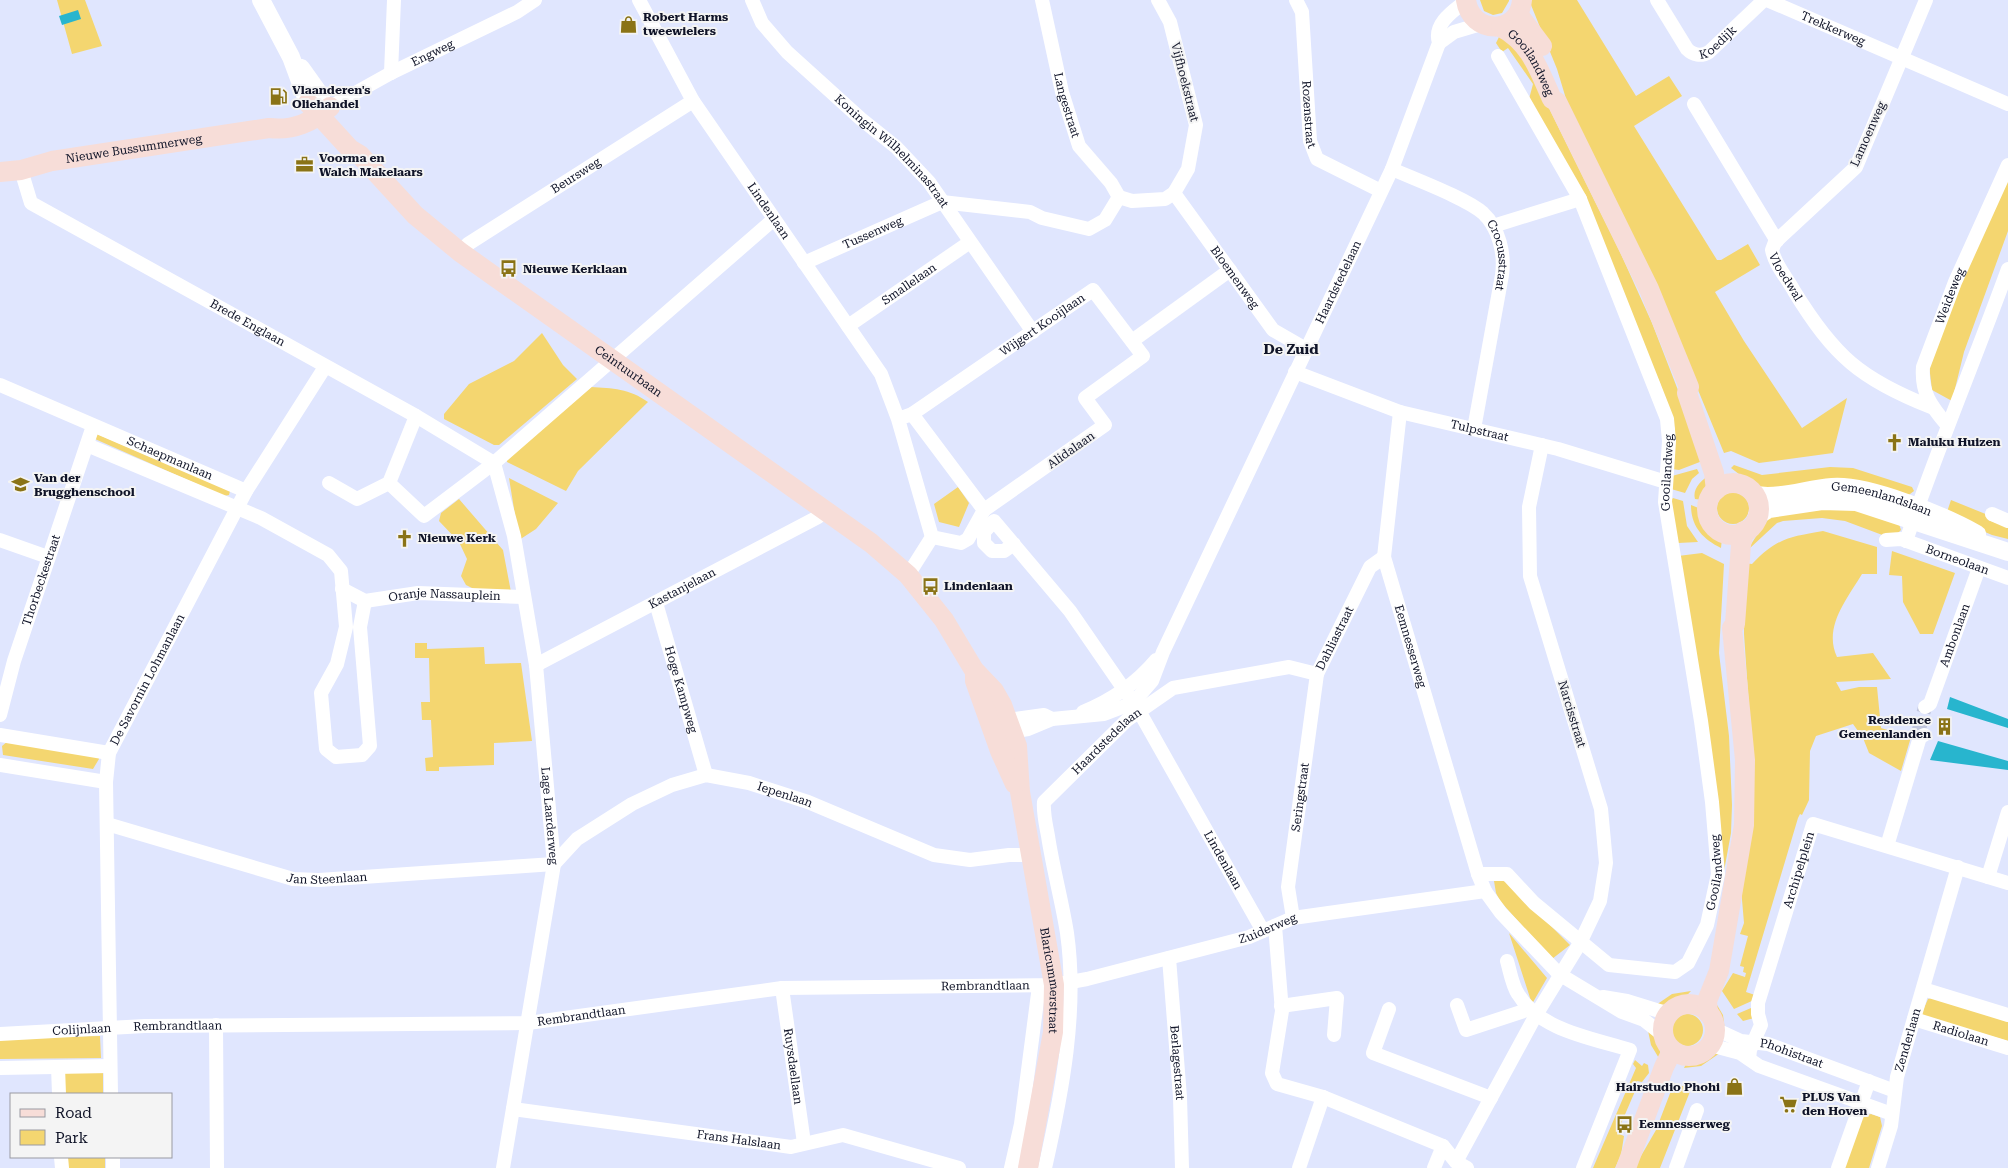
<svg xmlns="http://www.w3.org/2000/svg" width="2008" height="1168" viewBox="0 0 2008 1168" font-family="'Roboto Serif',serif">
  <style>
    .green { fill: #f4d670 }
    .water { fill: #28b5ce }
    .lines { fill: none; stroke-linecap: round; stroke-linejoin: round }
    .minor-tunnel { stroke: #c1c6de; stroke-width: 14; stroke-dasharray: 14 7; stroke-linecap: butt }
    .minor { stroke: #fff; stroke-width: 14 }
    .tertiary { stroke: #fff; stroke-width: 18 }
    .secondary { stroke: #f7ddd8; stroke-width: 20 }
    .labels { text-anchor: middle; stroke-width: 4; stroke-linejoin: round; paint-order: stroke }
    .poi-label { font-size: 12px; font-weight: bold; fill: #101428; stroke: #f4f4f4; text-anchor: start }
    .street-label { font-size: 12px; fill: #101428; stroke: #f4f4f4 }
    .neighbourhood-label { font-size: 14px; font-weight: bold; fill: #101428; stroke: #f4f4f4 }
  </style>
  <rect width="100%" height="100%" fill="#e0e6fe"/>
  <!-- green -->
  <path class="green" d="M57,0H85L102,46L72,54Z
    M1480,0H1509V1L1502,13L1493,15L1484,11Z
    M1529,0H1577L1636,96L1669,76L1682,96L1634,126L1717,260H1721L1748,244L1760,265L1715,292L1744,341L1802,428L1847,398L1833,453L1759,463L1731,451L1724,453L1691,373L1570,112L1557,69Z
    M1500,35L1516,41L1620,252L1652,323L1705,460L1679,470L1672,469L1675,429L1660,383L1529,99L1533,84L1508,48L1502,52L1496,43Z
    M2008,172V231L1964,352L1952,401L1932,390L1929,365L1932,351Z
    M542,333L563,365L577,379L499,445H494L444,419V414L469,384L514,361Z
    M591,387C612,388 630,389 648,402L578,471L566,491L507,462V456Z
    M97,434L230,491L229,495L224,496L95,439Z
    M1734,465L1762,475L1830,467L1853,468L1912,487L1914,491L1906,497L1760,490L1731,468Z
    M1697,469L1699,473L1692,479L1685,493L1671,489L1672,476Z
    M1710,475L1709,487L1703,500L1695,499C1692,489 1702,479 1710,475Z
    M509,478L558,503L536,529L519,540Z
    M958,487L969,503L959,527L939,522L934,504Z
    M1717 508a16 16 0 1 1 32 0a16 16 0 1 1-32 0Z
    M1673,498L1683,501L1687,526L1698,542L1678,543L1671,500Z
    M459,499L503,550L511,592L474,589L466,585L461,576L467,559L459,542L439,521L441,513Z
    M1951,500L1988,515V520L2008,527V539L1992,535L1946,515Z
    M1691,505L1701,509L1707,527L1722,538L1721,548C1703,539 1691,527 1691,505Z
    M1841,505L1899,524L1901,530L1897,534L1885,536L1845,521L1822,518L1783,521L1777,523L1749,549C1751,542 1768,520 1773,513Z
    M1823,531L1877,547V574H1862C1847,599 1823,627 1837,657L1873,653L1891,679L1836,682L1841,691L1859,687H1877L1881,728L1911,737L1901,771L1869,753L1863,738L1853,724L1816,736L1810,751L1809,800L1802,815L1800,814L1798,818L1746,992L1755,995L1754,1000L1734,1009L1722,991L1733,973L1745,977L1746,973L1743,972L1744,967L1740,966L1748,936L1740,934L1744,923L1741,888L1754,780L1744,634V563L1752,564C1777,538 1789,537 1823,531Z
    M1892,551L1955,573L1933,634H1920L1903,602L1902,576L1889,575Z
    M1702,553L1724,564L1719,653L1729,736L1732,805L1731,833L1722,882L1678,556Z
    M415,643H427V649L484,647L485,664L521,663L532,741L494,743V765L439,767V771H426L425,758L433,757L431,720H422L421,702H430L429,658H415Z
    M8,741L98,754L99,759L93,769L3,755L2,746Z
    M1496,879L1507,882L1570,945L1552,959L1500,901L1496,893L1494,881Z
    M1509,933L1547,978L1532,1004Z
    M1691,991C1684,1000 1667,1006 1656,1005L1672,994Z
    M1931,998L2008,1021V1041L1925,1017L1921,1015L1928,999Z
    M1714,1000L1723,1015L1725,1031L1715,1017Z
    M1751,1008L1754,1018L1743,1021L1737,1014Z
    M1671 1030a16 16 0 1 1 32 0a16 16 0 1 1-32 0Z
    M1647,1026C1656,1036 1662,1046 1660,1060L1651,1045Z
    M100,1036L101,1058L0,1059V1038Z
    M1708,1053H1720L1701,1066L1684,1068L1686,1064Z
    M1635,1060L1642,1066L1644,1063L1648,1065L1649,1073L1642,1082L1637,1081L1634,1088L1636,1089L1617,1133L1624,1136L1621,1155L1615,1168H1593L1636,1068L1633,1064Z
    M103,1070V1094H65V1072Z
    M1674,1083L1691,1089L1660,1168H1634L1656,1130Z
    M1871,1114L1880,1117L1882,1126L1869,1168H1844L1863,1116Z
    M66,1157H105V1168H66Z"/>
  <!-- water -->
  <path class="water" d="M78,10L81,19L62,25L59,16Z
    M1950,697L2008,719V728L1947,709Z
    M1938,741L2008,761V770L1930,760Z"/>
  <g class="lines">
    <!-- minor-tunnel -->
    <path class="minor-tunnel" d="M1918,733L1925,707"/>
    <!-- minor -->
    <g class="minor">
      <path id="s1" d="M639,0L693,101L881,374L898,419L932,537L961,543L968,539L984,510L912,414L898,419"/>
      <path id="s2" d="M752,0L762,23L787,52L861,119L896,147L929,182L1033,332"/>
      <path id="s3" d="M1042,0L1062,92L1079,146L1111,183L1119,197"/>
      <path id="s4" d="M1296,0L1302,12L1310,141L1317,159L1381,191"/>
      <path id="s5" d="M1657,0L1687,49C1693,55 1701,57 1709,52L1764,0"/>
      <path id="s6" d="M1767,0L2008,104"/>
      <path id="s7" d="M1926,0L1856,167L1775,242L1772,250C1775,265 1787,278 1794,291C1834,356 1860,379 1931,407"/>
      <path d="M1439,43L1454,32L1481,24"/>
      <path d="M391,73L394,0"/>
      <path d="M1694,104L1777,241"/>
      <path id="s8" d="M330,107L391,73L517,12L535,0"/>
      <path id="s9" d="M1392,169C1414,179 1466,198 1483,213C1499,228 1505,254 1502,275L1474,429"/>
      <path id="s10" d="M21,170L31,203L416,416L494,463"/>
      <path id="s11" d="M1174,193L1273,330L1306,349"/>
      <path d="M1119,197L1132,201L1165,199L1174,193L1188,169L1196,125L1170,22L1158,0"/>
      <path d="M942,202L1030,212L1042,218L1089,229L1105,220L1119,197"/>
      <path d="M1493,226L1580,199"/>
      <path id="s12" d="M460,252L468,244L693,101"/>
      <path id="s13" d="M804,263L942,202"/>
      <path id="s14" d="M848,326L970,242"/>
      <path d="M1132,341L1230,270"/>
      <path id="s15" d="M1295,372L1400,412L1558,449L1666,482"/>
      <path id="s16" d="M0,385L246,491"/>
      <path id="s17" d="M1400,412L1384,557L1478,874L1485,891L1501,913L1559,974L1622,1012L1644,1020L1663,1035"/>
      <path id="s18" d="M912,414L1093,290L1143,356L1085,398L1105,425L984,510"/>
      <path id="s19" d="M1947,425C1931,406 1921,393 1923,367L1955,282L2008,165"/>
      <path d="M87,445L261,518L328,555L341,571L346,627L337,664L321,693L326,749L336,757L362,755L370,746L360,627L365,601"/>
      <path id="s20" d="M494,463L514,536L536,665L554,864L503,1168"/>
      <path d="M329,483L357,499L389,483L416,416"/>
      <path d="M389,483L424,516L494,463L774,219"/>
      <path d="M1992,514L2008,521"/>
      <path d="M0,540L48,557"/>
      <path id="s21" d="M1886,540L1901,539L2008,578"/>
      <path d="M1906,541C1937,449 1975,360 2008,269"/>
      <path id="s22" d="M1014,544L1004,551H992L984,543V532L994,521L1070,611L1139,711L1263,931"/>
      <path d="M908,575L932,537"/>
      <path id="s23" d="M342,589L365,601L418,593L524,597"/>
      <path id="s24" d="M656,603L706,775"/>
      <path id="s25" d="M536,665L818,517L826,510"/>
      <path id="s26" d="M1925,707L1930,704L1979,568"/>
      <path d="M1083,712C1112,700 1136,684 1156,660"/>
      <path id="s27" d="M0,715L14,661L93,426"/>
      <path d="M1001,721L1044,715L1052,719"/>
      <path id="s28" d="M1005,733L1028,729L1052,719L1104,714L1133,703L1152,681L1163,652L1392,169L1439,43C1433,24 1453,11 1466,1"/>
      <path d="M0,735L109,753"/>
      <path d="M0,765L106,782"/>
      <path id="s29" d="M107,824L293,879L319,880L554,864L577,839L632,804L672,785L706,775L749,783L808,802L934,855L970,860L1009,855H1032"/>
      <path d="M1887,846L1920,737L1924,735"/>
      <path id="s30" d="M1478,874H1507L1534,903L1609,965L1675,972L1688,963L1707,925L1718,874L1712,802L1701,721L1665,502L1669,441L1667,419L1580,199L1498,56"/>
      <path d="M1988,877L2008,812"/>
      <path id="s31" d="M1293,918L1288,887L1317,674"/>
      <path d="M1275,926L1282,1011L1272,1073L1277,1084L1323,1097L1443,1146L1456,1162L1467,1168"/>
      <path id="s32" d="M1169,958L1180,1097L1182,1168"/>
      <path d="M1507,961C1510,971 1512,985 1518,994C1540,1031 1593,1038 1630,1050L1583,1168"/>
      <path id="s33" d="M782,988L804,1143"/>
      <path d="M1923,989L2008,1015"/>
      <path d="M1603,997L1627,1001L1669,1014"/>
      <path d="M1457,1005L1466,1030L1530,1009"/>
      <path d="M1281,1006L1337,998L1334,1035"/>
      <path d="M1389,1009L1373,1053L1491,1098"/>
      <path id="s34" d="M1914,1019L2008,1048"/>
      <path d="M216,1025L217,1168"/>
      <path id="s35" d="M1715,1029L1741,1041L1768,1044L1895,1091"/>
      <path id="s36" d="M0,1034L145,1026L528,1023L782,988L1054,985L1087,979L1249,937L1293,918L1485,891"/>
      <path d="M1710,1045L1740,1053L1759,1066L1892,1114"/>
      <path id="s37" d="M1749,1059L1750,1050L1761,1025L1758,1014V1003L1813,824L2008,883"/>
      <path d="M58,1067L59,1094"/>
      <path d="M0,1068L110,1066"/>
      <path id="s38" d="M111,1094L106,782L109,753L246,491L325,367"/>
      <path id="s39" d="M513,1109L791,1147L843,1135L959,1168"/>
      <path d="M61,1157L62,1168"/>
      <path d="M113,1157V1168"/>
      <path d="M1456,1162L1536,1015L1580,943L1600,901L1606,863L1601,809L1530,576L1529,507L1542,445"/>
      <path d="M1011,1168L1021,1124L1039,986"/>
      <path id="s40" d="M1045,1168C1062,1093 1078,1011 1067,933C1062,901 1053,869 1048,836C1046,825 1043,813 1044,802L1127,720L1173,688L1289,667L1317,674L1370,567L1384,557"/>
      <path d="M1299,1168L1323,1097"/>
      <path d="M1434,1168L1443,1146"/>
      <path d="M1676,1168L1697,1110"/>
      <path d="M1838,1168L1869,1081"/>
      <path id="s41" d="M1878,1168L1891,1126L1897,1077L1958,867"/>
    </g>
    <!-- tertiary -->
    <g class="tertiary">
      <path d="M261,0L291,57L308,103"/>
      <path d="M301,68L321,96"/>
      <path id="s42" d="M1755,495C1781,499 1806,489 1832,487C1868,484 1945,516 1977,534"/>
      <path d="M1757,516L1769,509L1822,501L1856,502L2008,552"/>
    </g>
    <!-- secondary -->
    <g class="secondary">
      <path d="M1466,0C1471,35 1519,36 1522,0"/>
      <path d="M1518,14L1542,46"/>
      <path id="s43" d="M1501,27C1530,42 1539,70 1552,99L1557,102L1649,289L1689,387L1687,393L1714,473L1716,490"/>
      <path id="s44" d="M308,103L350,149L360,155L415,215L460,252L871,543L908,575L944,620L974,670L994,691L1002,705L1017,746L1020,792L1054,985L1053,1032L1028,1168"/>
      <path id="s45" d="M0,172L21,170L52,161L269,128C294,131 312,122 330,107"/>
      <circle cx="1733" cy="509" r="26"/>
      <path d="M975,673V681L1000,751L1015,784"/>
      <circle cx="1689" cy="1030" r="26"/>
      <path d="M1708,1013L1707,1001L1719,971L1744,825L1745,760L1732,628L1735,624L1741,545L1744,531"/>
      <path d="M1626,1168L1664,1067L1672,1051"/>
    </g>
  </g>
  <!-- icons -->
  <defs>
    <symbol id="shop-bare" viewBox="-9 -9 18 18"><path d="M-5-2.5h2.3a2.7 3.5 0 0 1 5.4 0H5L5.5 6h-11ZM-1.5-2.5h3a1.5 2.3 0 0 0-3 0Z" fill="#8a7316" stroke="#f4f4f4" stroke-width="2.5" paint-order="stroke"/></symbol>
    <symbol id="fuel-bare" viewBox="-9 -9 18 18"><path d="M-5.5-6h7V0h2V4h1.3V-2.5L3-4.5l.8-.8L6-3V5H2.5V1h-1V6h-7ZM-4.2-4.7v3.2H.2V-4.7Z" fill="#8a7316" stroke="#f4f4f4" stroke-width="2.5" paint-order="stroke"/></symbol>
    <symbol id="office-bare" viewBox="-9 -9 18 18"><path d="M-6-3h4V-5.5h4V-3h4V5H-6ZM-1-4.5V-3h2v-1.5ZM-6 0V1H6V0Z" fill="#8a7316" stroke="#f4f4f4" stroke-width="2.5" paint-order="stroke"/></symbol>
    <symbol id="bus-bare" viewBox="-9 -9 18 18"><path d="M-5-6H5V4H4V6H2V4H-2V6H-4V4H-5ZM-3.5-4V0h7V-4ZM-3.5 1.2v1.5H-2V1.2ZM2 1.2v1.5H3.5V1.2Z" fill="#8a7316" stroke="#f4f4f4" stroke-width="2.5" paint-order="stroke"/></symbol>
    <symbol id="church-bare" viewBox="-9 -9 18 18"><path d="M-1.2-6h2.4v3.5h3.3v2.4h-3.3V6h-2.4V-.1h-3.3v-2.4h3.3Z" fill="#8a7316" stroke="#f4f4f4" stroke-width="2.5" paint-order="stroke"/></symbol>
    <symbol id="school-bare" viewBox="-9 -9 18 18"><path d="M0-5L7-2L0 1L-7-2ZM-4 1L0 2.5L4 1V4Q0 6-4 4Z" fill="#8a7316" stroke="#f4f4f4" stroke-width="2.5" paint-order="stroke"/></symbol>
    <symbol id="building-bare" viewBox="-9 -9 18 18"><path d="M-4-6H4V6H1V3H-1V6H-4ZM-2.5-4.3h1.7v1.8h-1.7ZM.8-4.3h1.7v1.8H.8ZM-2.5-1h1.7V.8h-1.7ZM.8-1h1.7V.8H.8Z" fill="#8a7316" stroke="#f4f4f4" stroke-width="2.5" paint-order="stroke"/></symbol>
    <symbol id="supermarket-bare" viewBox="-9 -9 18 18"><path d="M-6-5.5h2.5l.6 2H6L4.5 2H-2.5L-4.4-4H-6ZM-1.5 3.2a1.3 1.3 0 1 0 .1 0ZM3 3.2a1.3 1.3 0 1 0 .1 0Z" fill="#8a7316" stroke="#f4f4f4" stroke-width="2.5" paint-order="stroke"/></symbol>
  </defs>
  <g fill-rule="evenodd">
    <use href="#shop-bare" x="616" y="12" width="25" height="25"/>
    <use href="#fuel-bare" x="266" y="84" width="25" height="25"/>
    <use href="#office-bare" x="292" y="152" width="25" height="25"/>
    <use href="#bus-bare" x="496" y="256" width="25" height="25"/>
    <use href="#church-bare" x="1882" y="430" width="25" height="25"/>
    <use href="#school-bare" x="8" y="472" width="25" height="25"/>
    <use href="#church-bare" x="392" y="526" width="25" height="25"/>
    <use href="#bus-bare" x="918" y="574" width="25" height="25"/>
    <use href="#building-bare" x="1932" y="714" width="25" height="25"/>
    <use href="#shop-bare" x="1722" y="1074" width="25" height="25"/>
    <use href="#supermarket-bare" x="1776" y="1092" width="25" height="25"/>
    <use href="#bus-bare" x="1612" y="1112" width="25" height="25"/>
  </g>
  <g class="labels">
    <!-- poi labels -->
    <g class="poi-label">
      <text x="643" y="21">Robert Harms<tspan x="643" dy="14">tweewielers</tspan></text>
      <text x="292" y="94">Vlaanderen's<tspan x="292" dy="14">Oliehandel</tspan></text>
      <text x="319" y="162">Voorma en<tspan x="319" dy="14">Walch Makelaars</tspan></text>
      <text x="523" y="273">Nieuwe Kerklaan</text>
      <text x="1908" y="446">Maluku Huizen</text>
      <text x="34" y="482">Van der<tspan x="34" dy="14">Brugghenschool</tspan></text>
      <text x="418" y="542">Nieuwe Kerk</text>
      <text x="944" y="590">Lindenlaan</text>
      <text x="1931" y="724" text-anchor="end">Residence<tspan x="1931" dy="14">Gemeenlanden</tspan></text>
      <text x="1720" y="1091" text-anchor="end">Hairstudio Phohi</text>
      <text x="1802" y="1101">PLUS Van<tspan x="1802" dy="14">den Hoven</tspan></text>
      <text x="1639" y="1128">Eemnesserweg</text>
    </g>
    <!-- street labels -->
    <g class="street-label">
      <text dy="4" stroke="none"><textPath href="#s6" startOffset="72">Trekkerweg</textPath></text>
      <text dy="4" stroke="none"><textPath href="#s5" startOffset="94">Koedijk</textPath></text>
      <text dy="4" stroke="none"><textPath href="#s8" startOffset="116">Engweg</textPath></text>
      <text dy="4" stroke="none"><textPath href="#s43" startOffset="48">Gooilandweg</textPath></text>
      <text transform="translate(1185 82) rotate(76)" y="4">Vijfhoekstraat</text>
      <text dy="4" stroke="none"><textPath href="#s3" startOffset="108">Langestraat</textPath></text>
      <text dy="4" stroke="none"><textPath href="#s4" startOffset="116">Rozenstraat</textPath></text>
      <text transform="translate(1868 134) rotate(-66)" y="4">Lamoenweg</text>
      <text dy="4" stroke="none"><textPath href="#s2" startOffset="208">Koningin Wilhelminastraat</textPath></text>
      <text dy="4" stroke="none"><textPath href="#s45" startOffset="136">Nieuwe Bussummerweg</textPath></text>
      <text dy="4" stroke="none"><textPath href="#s12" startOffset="139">Beursweg</textPath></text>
      <text dy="4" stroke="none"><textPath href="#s1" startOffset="248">Lindenlaan</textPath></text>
      <text dy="4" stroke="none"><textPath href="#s13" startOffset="75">Tussenweg</textPath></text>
      <text dy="4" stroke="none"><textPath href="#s9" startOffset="148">Crocusstraat</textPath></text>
      <text dy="4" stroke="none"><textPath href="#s7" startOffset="330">Vloedwal</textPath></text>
      <text dy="4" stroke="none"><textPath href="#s11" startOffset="104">Bloemenweg</textPath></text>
      <text dy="4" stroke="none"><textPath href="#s28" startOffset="602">Haardstedelaan</textPath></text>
      <text dy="4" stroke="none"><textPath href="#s14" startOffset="74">Smallelaan</textPath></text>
      <text dy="4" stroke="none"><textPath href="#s19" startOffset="141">Weideweg</textPath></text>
      <text dy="4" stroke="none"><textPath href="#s10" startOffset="282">Brede Englaan</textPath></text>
      <text dy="4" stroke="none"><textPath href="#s18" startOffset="158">Wijgert Kooijlaan</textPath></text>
      <text dy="4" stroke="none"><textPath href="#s44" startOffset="420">Ceintuurbaan</textPath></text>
      <text dy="4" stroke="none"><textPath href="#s15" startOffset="194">Tulpstraat</textPath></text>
      <text transform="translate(1071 450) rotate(-35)" y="4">Alidalaan</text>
      <text dy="4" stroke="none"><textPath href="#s16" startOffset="185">Schaepmanlaan</textPath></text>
      <text dy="4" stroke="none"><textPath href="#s30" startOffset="748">Gooilandweg</textPath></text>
      <text dy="4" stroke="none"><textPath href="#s42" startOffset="129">Gemeenlandslaan</textPath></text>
      <text dy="4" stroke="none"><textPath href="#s21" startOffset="75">Borneolaan</textPath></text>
      <text dy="4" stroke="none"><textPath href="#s27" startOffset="141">Thorbeckestraat</textPath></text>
      <text dy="4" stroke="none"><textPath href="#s25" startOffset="165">Kastanjelaan</textPath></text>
      <text dy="4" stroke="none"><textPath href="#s23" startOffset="106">Oranje Nassauplein</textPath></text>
      <text dy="4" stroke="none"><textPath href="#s26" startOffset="79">Ambonlaan</textPath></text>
      <text dy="4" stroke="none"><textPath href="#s40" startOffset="730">Dahliastraat</textPath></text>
      <text dy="4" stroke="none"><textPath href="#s17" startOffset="239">Eemnesserweg</textPath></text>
      <text dy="4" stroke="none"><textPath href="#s38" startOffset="424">De Savornin Lohmanlaan</textPath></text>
      <text dy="4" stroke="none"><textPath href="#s24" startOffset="90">Hoge Kampweg</textPath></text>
      <text transform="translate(1572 714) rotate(73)" y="4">Narcisstraat</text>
      <text dy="4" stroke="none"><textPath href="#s40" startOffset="458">Haardstedelaan</textPath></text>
      <text dy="4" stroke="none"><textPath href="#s29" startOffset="716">Iepenlaan</textPath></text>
      <text dy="4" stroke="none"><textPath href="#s31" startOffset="122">Seringstraat</textPath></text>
      <text dy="4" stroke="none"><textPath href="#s20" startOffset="358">Lage Laarderweg</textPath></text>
      <text dy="4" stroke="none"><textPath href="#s22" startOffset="472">Lindenlaan</textPath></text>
      <text dy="4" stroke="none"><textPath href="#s37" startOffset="198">Archipelplein</textPath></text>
      <text dy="4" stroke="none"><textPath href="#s30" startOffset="344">Gooilandweg</textPath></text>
      <text dy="4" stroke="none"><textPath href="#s29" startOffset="228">Jan Steenlaan</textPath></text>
      <text dy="4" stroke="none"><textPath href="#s36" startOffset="1278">Zuiderweg</textPath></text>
      <text dy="4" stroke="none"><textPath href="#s44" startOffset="1208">Blaricummerstraat</textPath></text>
      <text dy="4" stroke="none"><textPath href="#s36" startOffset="988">Rembrandtlaan</textPath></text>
      <text dy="4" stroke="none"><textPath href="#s36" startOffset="582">Rembrandtlaan</textPath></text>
      <text dy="4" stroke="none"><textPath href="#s36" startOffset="178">Rembrandtlaan</textPath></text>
      <text dy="4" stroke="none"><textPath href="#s34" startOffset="49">Radiolaan</textPath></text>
      <text dy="4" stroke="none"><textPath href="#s36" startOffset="82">Colijnlaan</textPath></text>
      <text dy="4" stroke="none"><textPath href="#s41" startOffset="132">Zenderlaan</textPath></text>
      <text dy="4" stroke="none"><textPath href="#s35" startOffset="81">Phohistraat</textPath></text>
      <text dy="4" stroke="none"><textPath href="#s32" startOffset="105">Berlagestraat</textPath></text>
      <text dy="4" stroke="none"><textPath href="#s33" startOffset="79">Ruysdaellaan</textPath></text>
      <text dy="4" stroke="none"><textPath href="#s39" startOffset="228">Frans Halslaan</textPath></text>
    </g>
    <!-- neighbourhood labels -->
    <g class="neighbourhood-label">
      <text x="1291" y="354">De Zuid</text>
    </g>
  </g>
  <!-- legend -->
  <rect x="10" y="1093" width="162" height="65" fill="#f4f4f4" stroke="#999aa2"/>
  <rect x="20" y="1109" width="25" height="8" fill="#f7ddd8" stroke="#999aa2"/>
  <text x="55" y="1118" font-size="15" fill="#101428">Road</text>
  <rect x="20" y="1130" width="25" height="15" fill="#f4d670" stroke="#999aa2"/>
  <text x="55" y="1143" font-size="15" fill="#101428">Park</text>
</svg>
